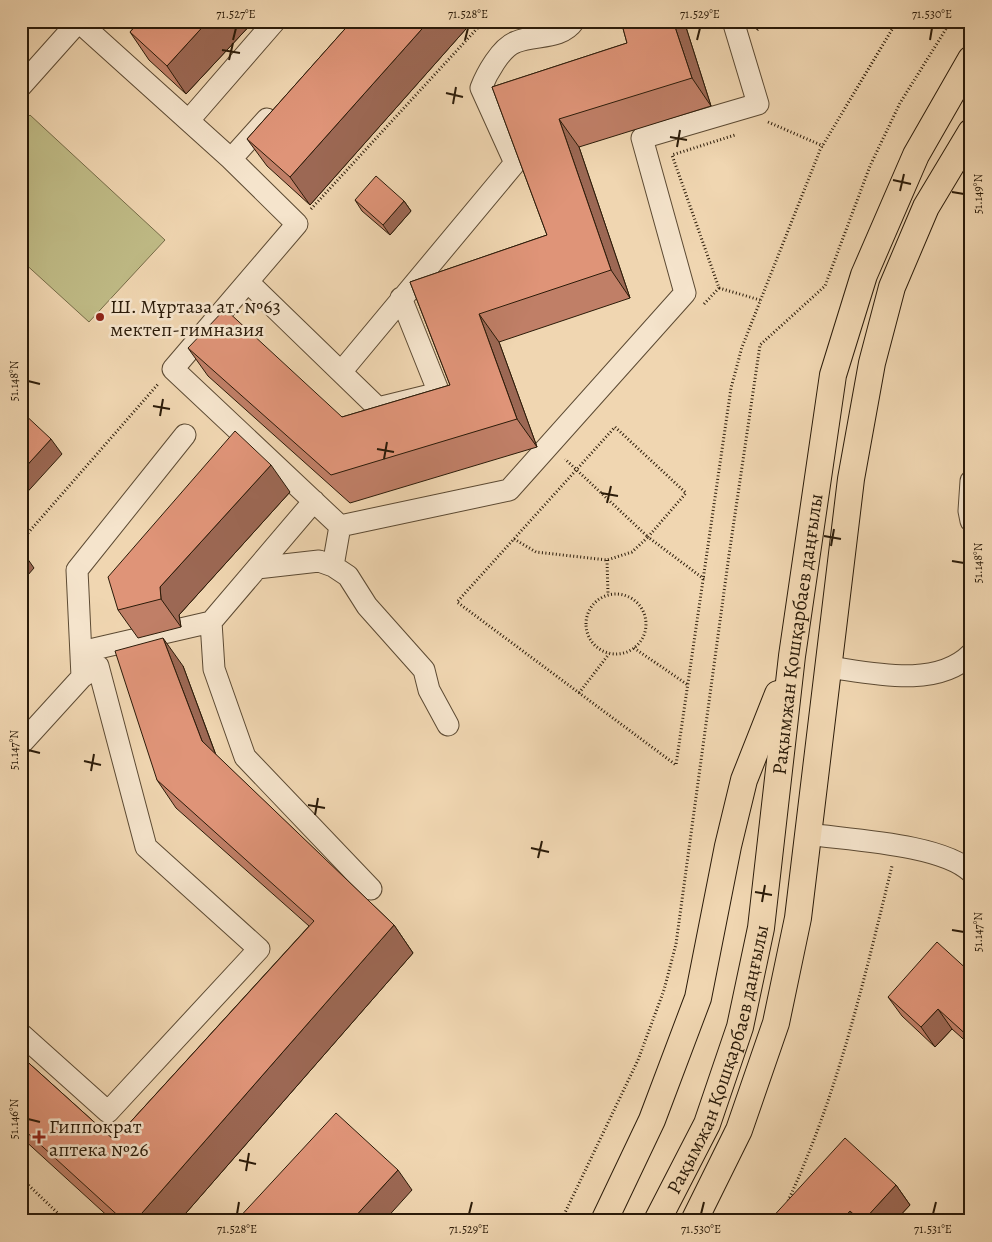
<svg xmlns="http://www.w3.org/2000/svg" width="992" height="1242" viewBox="0 0 992 1242" font-family="Alegreya,serif">
  <style>
    .green { fill: #c0bc87; stroke: #766c48 }
    .lines { fill: none; stroke-linecap: round; stroke-linejoin: round }
    .minor-casing { stroke: #5c4a33; stroke-width: 23 }
    .major-casing { stroke: #2b1b09; stroke-width: 28 }
    .path { stroke: #2b1b09; stroke-width: 3; stroke-dasharray: 1 2.5; stroke-linecap: butt }
    .minor { stroke: #f5e4cc; stroke-width: 21 }
    .major { stroke: #f0d6b1; stroke-width: 26 }
    .wall { fill: #c07f67; stroke: #2b1b09 }
    .shaded-wall { fill: #9c6854; stroke: #2b1b09 }
    .building { fill: #df9478; stroke: #2b1b09 }
    .ticks { fill: none; stroke: #2b1b09; stroke-width: 2 }
    .poi-dot { fill: #8f2418; stroke: #f5e4cc; stroke-width: 2 }
    .labels { text-anchor: middle; stroke-width: 5; stroke-linejoin: round; paint-order: stroke }
    .poi-label { font-size: 20px; fill: #2b1b09; stroke: #f5e4cc; text-anchor: start }
    .street-label { font-size: 20px; fill: #2b1b09; stroke: #f5e4cc }
    .neatline { fill: none; stroke: #2b1b09; stroke-width: 2 }
    .ticks-label { font-size: 12px; text-anchor: middle; fill: #2b1b09 }
  </style>
  <rect width="100%" height="100%" fill="#f0d6b1"/>
  <filter id="stains"><feTurbulence type="fractalNoise" baseFrequency=".004" numOctaves="4"/><feColorMatrix values="0 0 0 0 .2 0 0 0 0 .09 0 0 0 0 .02 0 0 0 .5 -.17"/></filter>
  <radialGradient id="worn" r=".72"><stop offset=".6" stop-color="#630" stop-opacity="0"/><stop offset="1" stop-color="#630" stop-opacity=".3"/></radialGradient>
  <!-- green -->
  <path class="green" d="M30,115L165,240L89,322L21,260V124Z"/>
  <g class="lines">
    <defs>
      <path id="minor" d="M79,22L231,159L267,119
        M21,86L79,21
        M189,120L275,21
        M231,159L297,224L173,369L340,526L333,566
        M248,282L378,408L439,393L401,298
        M341,372L515,163L481,88C486,75 501,47 516,42C535,34 561,40 574,21
        M971,481L969,511L971,521
        M340,526L509,490L685,293L642,138L758,104L733,21
        M257,568L319,561L333,566L348,576L367,606L424,670L429,690L448,725
        M211,622L214,669L245,757L371,889
        M81,652L211,622L314,501
        M828,667C872,673 936,689 971,654
        M21,744L82,677L77,570L185,435
        M808,834C850,840 942,844 971,872
        M21,1034L108,1112L259,949L146,847L98,666L82,677"/>
      <g id="major">
        <path d="M604,1221L652,1120L698,998L728,846L744,780L778,694"/>
        <path id="s1" d="M657,1221L707,1124L740,1027L761,928L792,656L833,375L864,275L916,155L971,59"/>
        <path d="M694,1221L739,1130L776,1023L798,918L851,479L872,363L892,287L926,207L971,132"/>
      </g>
    </defs>
    <!-- minor casing -->
    <use href="#minor" class="minor-casing"/>
    <!-- major casing -->
    <use href="#major" class="major-casing"/>
    <!-- path -->
    <path class="path" d="M757,30L765,21
      M768,122L823,146
      M311,209L484,21
      M719,288L760,300
      M704,304L719,288L672,155L735,135
      M514,539L536,552L607,560L632,552L648,537L565,459
      M21,541L159,383
      M607,560L608,594
      M704,579L648,537L686,493L615,427L457,602L676,765L731,388L742,347L820,150L897,21
      M586 624a30 30 0 1 1 60 0a30 30 0 1 1-60 0Z
      M634,648L688,685
      M579,693L609,654
      M21,1178L66,1221
      M788,1201C838,1094 864,980 892,866
      M561,1221L638,1060L664,990L676,944L729,555L760,345L825,286L870,166L900,103L951,21"/>
    <!-- minor -->
    <use href="#minor" class="minor"/>
    <!-- major -->
    <use href="#major" class="major"/>
  </g>
  <!-- wall -->
  <path class="wall" d="M140,21H254L186,94L149,60L130,32Z
    M352,21H473L310,205L267,166L247,139Z
    M621,21H684L711,106L579,147L630,298L499,342L537,447L350,503L208,376L188,348L342,417L450,385L410,282L547,235L492,87L627,43Z
    M355,200L404,201L411,211L390,235L362,211Z
    M290,492L179,615L181,627L138,638L118,610Z
    M183,666L216,755L394,925L413,953L179,1221H113L21,1137V1056L114,1140L309,926L176,808L157,780Z
    M971,973V1046L952,1029L935,1047L902,1016L888,997Z
    M896,1185L910,1205L895,1221H769Z"/>
  <!-- shaded-wall -->
  <path class="shaded-wall" d="M208,21H254L186,94L167,66Z
    M429,21H473L310,205L290,177Z
    M673,21H684L711,106L692,78Z
    M559,119L579,147L630,298L611,270Z
    M404,201L411,211L390,235L383,225Z
    M479,314L499,342L537,447L517,419Z
    M51,439L62,454L21,499V472Z
    M271,465L290,492L179,615L181,627L161,599L160,587Z
    M27,558L34,568L21,583V565Z
    M163,638L183,666L221,769L202,741Z
    M394,925L413,953L179,1221H135Z
    M938,1009L952,1029L935,1047L921,1027Z
    M398,1170L412,1190L384,1221H351Z
    M896,1185L910,1205L895,1221H863Z
    M850,1211L857,1221H841Z"/>
  <!-- building -->
  <path class="building" d="M140,21H208L167,66L130,32Z
    M352,21H429L290,177L247,139Z
    M621,21H673L692,78L559,119L611,270L479,314L517,419L331,475L188,348L225,309L342,417L450,385L410,282L547,235L492,87L627,43Z
    M376,176L404,201L383,225L355,200Z
    M21,411L51,439L21,472Z
    M235,431L271,465L160,587L161,599L118,610L108,577Z
    M21,553L27,558L21,565Z
    M163,638L202,741L394,925L135,1221H124L21,1127V1056L114,1140L314,921L157,780L115,651Z
    M937,942L971,973V1039L938,1009L921,1027L888,997Z
    M336,1113L398,1170L351,1221H236Z
    M845,1138L896,1185L863,1221H861L850,1211L841,1221H769Z"/>
  <!-- ticks -->
  <path class="ticks" d="M233,40L236,28M465,40L468,28M697,40L700,28M930,40L932,28M222,50L240,53M229,60L233,43M446,93L463,97M453,104L456,87M670,137L687,140M677,147L680,130M893,180L911,184M900,191L904,174M952,192L964,194M28,381L40,384M153,406L170,409M160,416L163,399M377,449L394,452M384,459L387,442M601,493L618,496M607,503L611,486M824,536L841,539M831,546L834,529M952,561L964,563M28,750L40,753M84,761L101,765M91,771L94,754M308,805L325,808M315,815L318,798M531,848L549,852M538,858L542,841M755,892L772,895M762,902L765,885M952,930L964,932M28,1119L40,1122M239,1160L256,1164M246,1171L249,1153M237,1214L239,1202M469,1214L472,1202M701,1214L704,1202M933,1214L936,1202"/>
  <!-- markers -->
  <g class="poi-dot">
    <circle cx="100" cy="317" r="5"/>
    <path d="M36.5 1129.5h5v5h5v5h-5v5h-5v-5h-5v-5h5z"/>
  </g>
  <g class="labels">
    <!-- poi labels -->
    <g class="poi-label">
      <text x="110" y="313">Ш. Мұртаза ат. №63<tspan x="110" dy="23">мектеп-гимназия</tspan></text>
      <text x="49" y="1133">Гиппократ<tspan x="49" dy="23">аптека №26</tspan></text>
    </g>
    <!-- street labels -->
    <g class="street-label">
      <text dy="7" stroke="none"><textPath href="#s1" startOffset="609">Рақымжан Қошқарбаев даңғылы</textPath></text>
      <text dy="7" stroke="none"><textPath href="#s1" startOffset="174">Рақымжан Қошқарбаев даңғылы</textPath></text>
    </g>
  </g>
  <!-- margin -->
  <rect width="992" height="1242" fill="none" stroke="#f0d6b1" stroke-width="55"/>
  <rect x="28" y="28" width="936" height="1186" class="neatline"/>
  <g class="ticks-label">
    <text x="236" y="18">71.527°E</text>
    <text x="468" y="18">71.528°E</text>
    <text x="700" y="18">71.529°E</text>
    <text x="932" y="18">71.530°E</text>
    <text transform="translate(978 194) rotate(-90)" y="4">51.149°N</text>
    <text transform="translate(14 381) rotate(-90)" y="4">51.148°N</text>
    <text transform="translate(978 563) rotate(-90)" y="4">51.148°N</text>
    <text transform="translate(14 750) rotate(-90)" y="4">51.147°N</text>
    <text transform="translate(978 932) rotate(-90)" y="4">51.147°N</text>
    <text transform="translate(14 1119) rotate(-90)" y="4">51.146°N</text>
    <text x="237" y="1233">71.528°E</text>
    <text x="469" y="1233">71.529°E</text>
    <text x="701" y="1233">71.530°E</text>
    <text x="933" y="1233">71.531°E</text>
  </g>
  <rect width="100%" height="100%" filter="url(#stains)"/>
  <rect width="100%" height="100%" fill="url(#worn)"/>
</svg>
